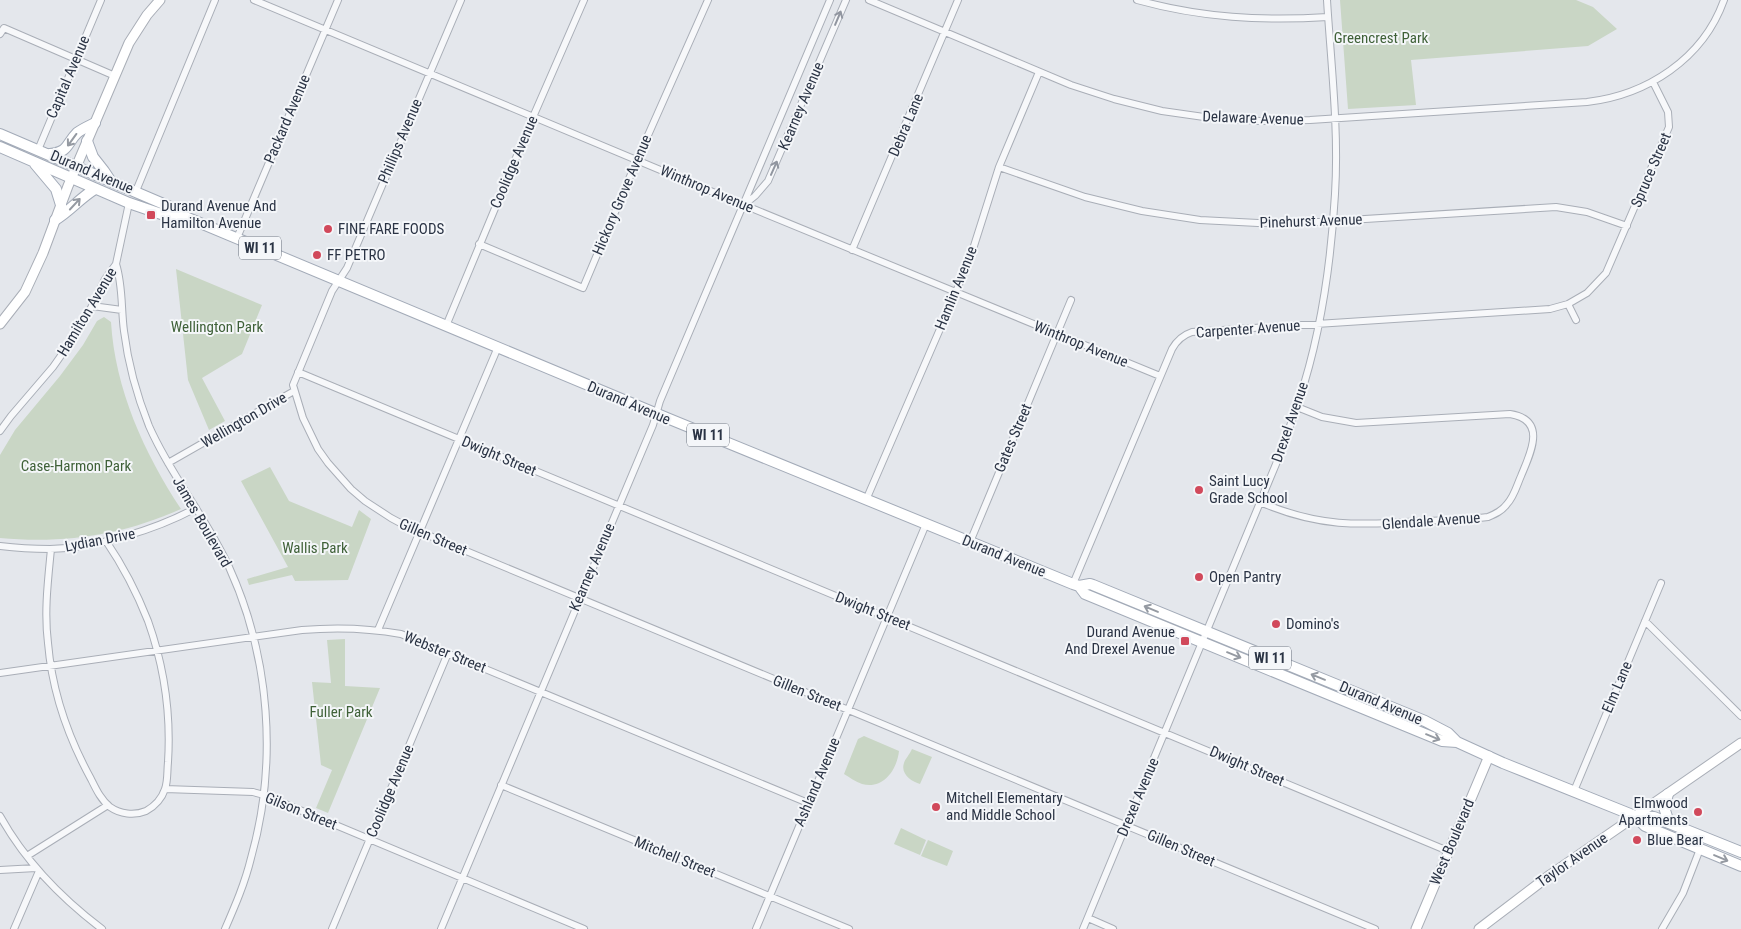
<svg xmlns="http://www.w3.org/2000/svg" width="1741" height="929" viewBox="0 0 1741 929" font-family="'Roboto Condensed',sans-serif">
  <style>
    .green { fill: #c9d6c5 }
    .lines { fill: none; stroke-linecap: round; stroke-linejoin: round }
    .street-casing { stroke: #a9aeb7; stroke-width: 8 }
    .secondary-casing { stroke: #a9aeb7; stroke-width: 11 }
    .primary-casing { stroke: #a3abb8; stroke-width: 12 }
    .street { stroke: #f7f8fa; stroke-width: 6 }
    .secondary { stroke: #fff; stroke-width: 9 }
    .primary { stroke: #fff; stroke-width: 10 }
    .oneway { stroke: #9196a0 }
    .oneway2 { stroke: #959aa2 }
    .poi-dot { fill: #d1495b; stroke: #f4f6f9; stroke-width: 2 }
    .labels { text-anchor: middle; stroke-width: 4; stroke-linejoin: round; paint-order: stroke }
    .shield { fill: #f4f6f9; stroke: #676e7b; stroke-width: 1 }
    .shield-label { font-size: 14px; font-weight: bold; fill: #2b3445 }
    .park-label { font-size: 15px; fill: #3f6138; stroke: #f4f6f9 }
    .street-label { font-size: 15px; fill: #2b3445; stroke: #f4f6f9 }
    .poi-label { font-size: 15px; fill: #2b3445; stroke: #f4f6f9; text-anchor: start }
  </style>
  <rect width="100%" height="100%" fill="#e4e7ec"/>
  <!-- green -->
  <path class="green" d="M1340,0H1576L1593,7L1617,29L1588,46L1411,60L1416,105L1348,109Z
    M176,269L262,305L242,354L202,378L225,421L209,430L188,380Z
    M104,317L111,322C115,389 144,453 181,509C123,535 64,544 0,538V455L15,430L60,376L83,345L97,321Z
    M270,467L289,501L352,527L359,510L371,519L348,580L295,581L292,575L249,585L247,579L288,567L241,481Z
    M345,639V686L380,688L328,813L316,808L332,770L321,765L312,682L331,683L327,640Z
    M864,736L899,751C897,770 883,790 862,784C856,782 849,777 844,774L858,739Z
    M912,749L932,757L920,784C912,782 900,774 904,763C905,759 910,754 912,749Z
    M901,828L926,840L920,855L894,844Z
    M928,840L953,851L947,866L921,856Z"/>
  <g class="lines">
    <defs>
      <path id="street" d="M254,0L744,205L1160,376
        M461,0L347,268L332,291L293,385L303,418L318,449L328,463L351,489L365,501L391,518L406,526L1375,929
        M869,0L1071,85L1114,99L1162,111L1211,118L1260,121L1310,120L1587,102C1647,95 1703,59 1724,0
        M1137,0C1202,18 1262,21 1328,17
        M0,34L4,28L115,76
        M38,150L101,0
        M999,167L1085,197L1142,211L1200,220L1258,223L1317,222L1556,207L1587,212L1627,226
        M136,191L215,0
        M745,204L755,196L768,181L846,0
        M237,238L338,0
        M479,244L583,288L637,160L708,0
        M852,250L958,0
        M116,264C123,286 121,309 124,331C128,363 137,396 149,426C171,476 206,517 229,567C270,657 278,763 251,858C245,883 235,906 225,929
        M1568,304L1576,320
        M92,306L122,310
        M446,326L533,117L584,0
        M298,372L1448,851
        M0,431L11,416L53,367L74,337L92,306L105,279L116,264L129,203
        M168,463L294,391
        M866,500L956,292L973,249L999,167L1039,72
        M1260,502C1320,528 1359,525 1422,521C1444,520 1466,520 1488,517C1495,514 1502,511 1507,504C1514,497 1517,485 1521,476C1530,454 1548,420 1510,414L1356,423L1322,417L1297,407
        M970,542L1071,300
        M0,546C16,548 33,549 50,549C96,548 155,530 196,508
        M51,549C48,580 44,612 48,643C52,691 68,737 91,779C96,789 101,800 110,807C120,814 134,816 146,811C155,806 162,798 165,789C168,781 167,771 168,762C171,715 164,666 148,621C137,593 123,566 106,541
        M1073,584L1172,349C1177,340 1183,335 1192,332L1550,309L1568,304L1587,293L1606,273L1669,127L1668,112L1653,82
        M1645,621L1741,716
        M378,630L498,347
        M0,673L302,630C336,627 368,628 401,634L808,803
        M501,785L849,929
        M165,789L253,792L264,795L584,929
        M1574,791L1661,583
        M0,816C25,861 61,898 102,929
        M27,856L108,805
        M0,870L36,868
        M1088,918L1113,929
        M14,929L39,871
        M332,929L448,653
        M441,929L653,425L660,401L830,0
        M756,929L926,524
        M1083,929L1276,464C1284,443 1292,421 1299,400C1321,334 1331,263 1335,194C1339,130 1331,64 1327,0
        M1662,929L1683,893L1700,849"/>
      <path id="secondary" d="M0,324L25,292L43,253L68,186L129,43L147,15L160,0
        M1416,929L1489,756
        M1479,929L1550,875L1741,743"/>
      <path id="primary" d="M0,134L173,208L181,215L667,418L1073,584L1079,586L1085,594L1442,741L1457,742
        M87,141L93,157L104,171L110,180
        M0,147L129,203L167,216L181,215
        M50,154C69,152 66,144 77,133C82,129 89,126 95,123
        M35,164L56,189L61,205
        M55,220C70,211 80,198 95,189
        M1079,586L1090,584L1093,585L1425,721L1448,733L1457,742L1503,763L1635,816L1645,826L1741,866
        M1668,794L1664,807L1669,823
        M1635,816L1654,817L1741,852"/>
    </defs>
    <!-- street casing -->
    <use href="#street" class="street-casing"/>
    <!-- secondary casing -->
    <use href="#secondary" class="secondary-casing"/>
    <!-- primary casing -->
    <use href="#primary" class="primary-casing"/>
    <!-- street -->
    <use href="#street" class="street"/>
    <!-- secondary -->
    <use href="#secondary" class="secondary"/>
    <!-- primary -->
    <use href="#primary" class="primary"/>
  </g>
  <!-- one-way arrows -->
  <defs><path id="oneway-shaft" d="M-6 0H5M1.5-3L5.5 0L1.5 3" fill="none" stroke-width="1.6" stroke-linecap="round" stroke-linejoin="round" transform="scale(1.25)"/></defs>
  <g class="oneway">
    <use href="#oneway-shaft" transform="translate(838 18) rotate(-67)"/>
    <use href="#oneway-shaft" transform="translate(774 168) rotate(-66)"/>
  </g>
  <g class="oneway2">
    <use href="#oneway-shaft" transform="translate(72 140) rotate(126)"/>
    <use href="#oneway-shaft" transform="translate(75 204) rotate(-47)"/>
    <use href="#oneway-shaft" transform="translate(1151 609) rotate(-157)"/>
    <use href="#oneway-shaft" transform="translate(1234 655) rotate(22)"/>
    <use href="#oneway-shaft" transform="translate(1318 677) rotate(-158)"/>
    <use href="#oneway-shaft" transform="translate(1433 737) rotate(22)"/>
    <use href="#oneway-shaft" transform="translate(1721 858) rotate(23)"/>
  </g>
  <!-- markers -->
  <g class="poi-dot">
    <rect x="146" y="210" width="10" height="10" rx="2.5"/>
    <circle cx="328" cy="229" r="5"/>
    <circle cx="317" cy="255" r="5"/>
    <circle cx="1199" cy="490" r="5"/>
    <circle cx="1199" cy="577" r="5"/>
    <circle cx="1276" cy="624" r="5"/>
    <rect x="1180" y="636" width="10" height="10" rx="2.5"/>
    <circle cx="936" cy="807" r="5"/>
    <circle cx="1698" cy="812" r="5"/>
    <circle cx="1637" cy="840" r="5"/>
  </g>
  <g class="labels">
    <!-- shield labels -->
    <g class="shield">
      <rect x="239" y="236.5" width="42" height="23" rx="4"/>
      <rect x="687" y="423.5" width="42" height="23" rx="4"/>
      <rect x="1249" y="646.5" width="42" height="23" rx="4"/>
    </g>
    <g class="shield-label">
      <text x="260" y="253">WI 11</text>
      <text x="708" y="440">WI 11</text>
      <text x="1270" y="663">WI 11</text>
    </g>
    <!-- park labels -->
    <g class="park-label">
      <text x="1381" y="43">Greencrest Park</text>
      <text x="217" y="332">Wellington Park</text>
      <text x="76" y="471">Case-Harmon Park</text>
      <text x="315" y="553">Wallis Park</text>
      <text x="341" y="717">Fuller Park</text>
    </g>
    <!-- street labels -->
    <g class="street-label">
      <text transform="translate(68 77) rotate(-67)" y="5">Capital Avenue</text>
      <text transform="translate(801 106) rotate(-67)" y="5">Kearney Avenue</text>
      <text transform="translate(1253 118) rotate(2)" y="5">Delaware Avenue</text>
      <text transform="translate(287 119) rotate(-67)" y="5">Packard Avenue</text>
      <text transform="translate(906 125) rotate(-67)" y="5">Debra Lane</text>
      <text transform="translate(400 141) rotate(-67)" y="5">Phillips Avenue</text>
      <text transform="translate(514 162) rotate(-67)" y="5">Coolidge Avenue</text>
      <text transform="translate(1651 170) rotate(-67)" y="5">Spruce Street</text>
      <text transform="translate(92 172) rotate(23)" y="5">Durand Avenue</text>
      <text transform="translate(707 189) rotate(23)" y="5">Winthrop Avenue</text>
      <text transform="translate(622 195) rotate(-67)" y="5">Hickory Grove Avenue</text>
      <text transform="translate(1311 221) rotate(-2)" y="5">Pinehurst Avenue</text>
      <text transform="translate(956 288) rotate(-68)" y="5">Hamlin Avenue</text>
      <text transform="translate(87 312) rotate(-59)" y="5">Hamilton Avenue</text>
      <text transform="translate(1248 329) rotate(-4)" y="5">Carpenter Avenue</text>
      <text transform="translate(1081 344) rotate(22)" y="5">Winthrop Avenue</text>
      <text transform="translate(629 403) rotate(23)" y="5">Durand Avenue</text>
      <text transform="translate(244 420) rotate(-30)" y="5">Wellington Drive</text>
      <text transform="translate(1290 422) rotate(-71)" y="5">Drexel Avenue</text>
      <text transform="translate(1013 438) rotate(-67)" y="5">Gates Street</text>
      <text transform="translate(499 456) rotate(23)" y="5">Dwight Street</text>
      <text transform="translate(1431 521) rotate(-4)" y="5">Glendale Avenue</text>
      <text transform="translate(202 522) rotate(60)" y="5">James Boulevard</text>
      <text transform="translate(433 537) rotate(23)" y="5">Gillen Street</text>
      <text transform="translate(100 540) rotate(-11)" y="5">Lydian Drive</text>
      <text transform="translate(1004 556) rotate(22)" y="5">Durand Avenue</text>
      <text transform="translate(592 567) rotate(-67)" y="5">Kearney Avenue</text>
      <text transform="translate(873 611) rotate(22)" y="5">Dwight Street</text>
      <text transform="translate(445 652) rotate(22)" y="5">Webster Street</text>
      <text transform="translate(1617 687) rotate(-67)" y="5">Elm Lane</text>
      <text transform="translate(807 693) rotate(22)" y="5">Gillen Street</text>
      <text transform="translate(1381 703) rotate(23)" y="5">Durand Avenue</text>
      <text transform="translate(1247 766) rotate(23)" y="5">Dwight Street</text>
      <text transform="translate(817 782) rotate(-67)" y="5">Ashland Avenue</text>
      <text transform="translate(390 791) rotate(-67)" y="5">Coolidge Avenue</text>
      <text transform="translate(1138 797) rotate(-67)" y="5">Drexel Avenue</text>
      <text transform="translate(301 811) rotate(22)" y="5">Gilson Street</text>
      <text transform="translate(1452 842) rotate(-67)" y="5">West Boulevard</text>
      <text transform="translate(1181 848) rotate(23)" y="5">Gillen Street</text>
      <text transform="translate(675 857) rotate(22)" y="5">Mitchell Street</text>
      <text transform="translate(1572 860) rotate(-35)" y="5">Taylor Avenue</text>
    </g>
    <!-- poi labels -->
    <g class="poi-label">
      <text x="161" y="211">Durand Avenue And<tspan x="161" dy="17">Hamilton Avenue</tspan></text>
      <text x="338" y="234">FINE FARE FOODS</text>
      <text x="327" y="260">FF PETRO</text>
      <text x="1209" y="486">Saint Lucy<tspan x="1209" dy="17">Grade School</tspan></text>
      <text x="1209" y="582">Open Pantry</text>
      <text x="1286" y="629">Domino's</text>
      <text x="1175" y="637" text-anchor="end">Durand Avenue<tspan x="1175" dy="17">And Drexel Avenue</tspan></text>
      <text x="946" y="803">Mitchell Elementary<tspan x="946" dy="17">and Middle School</tspan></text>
      <text x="1688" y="808" text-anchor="end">Elmwood<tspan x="1688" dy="17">Apartments</tspan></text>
      <text x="1647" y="845">Blue Bear</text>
    </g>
  </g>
</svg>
